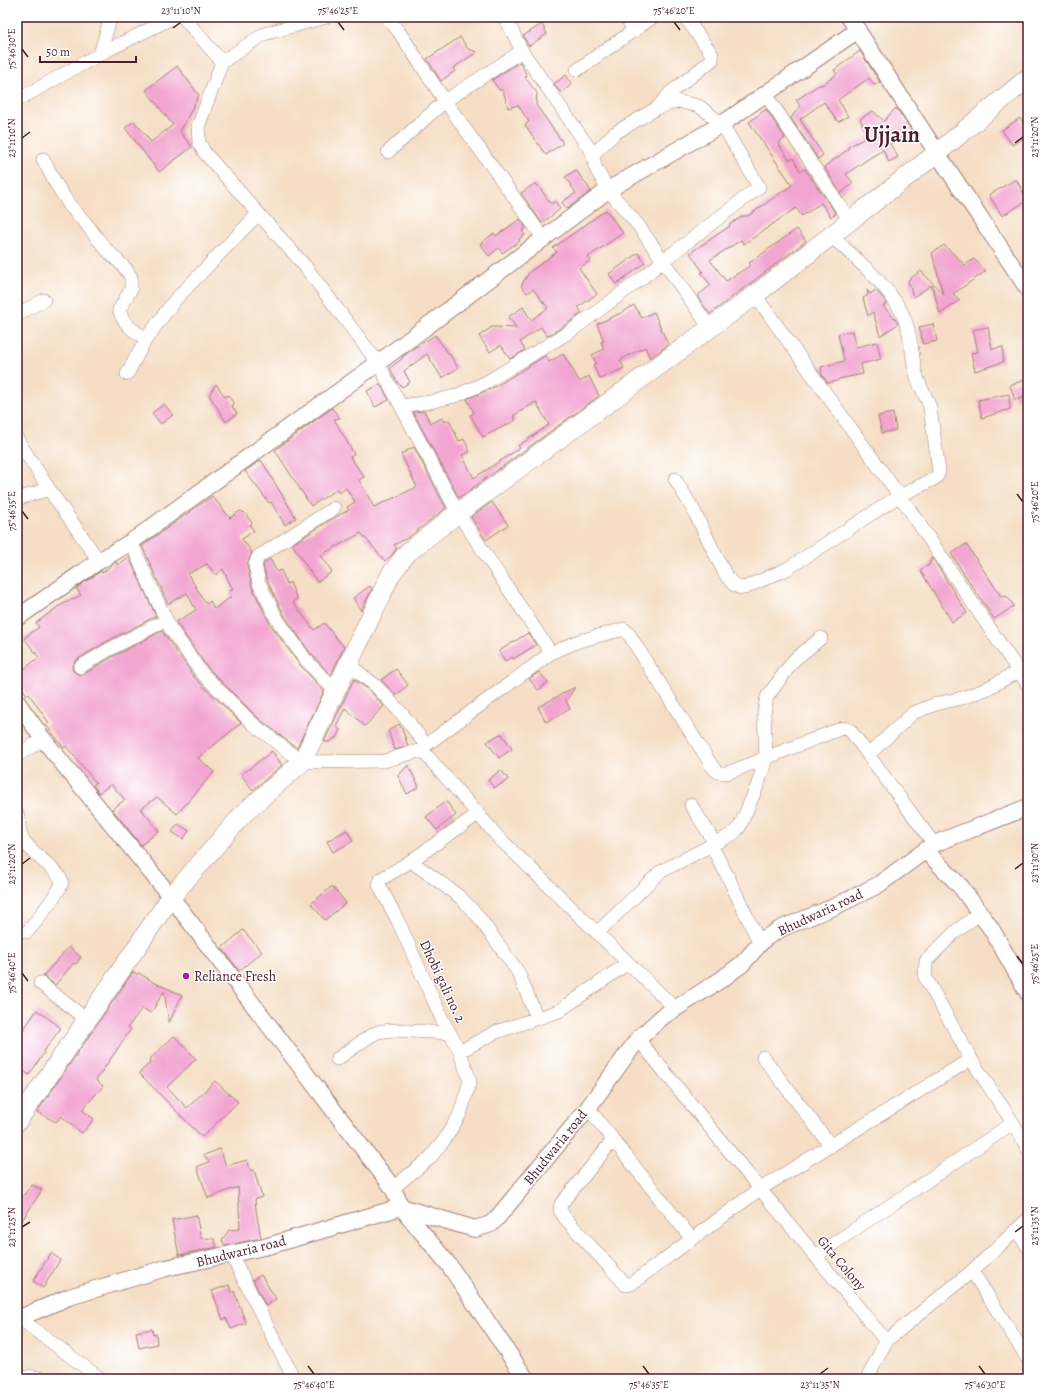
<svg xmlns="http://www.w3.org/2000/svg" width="1045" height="1396" viewBox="0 0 1045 1396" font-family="Alegreya,serif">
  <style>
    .building { fill: #f2a5d0; fill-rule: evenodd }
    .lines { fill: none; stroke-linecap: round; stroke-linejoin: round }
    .minor-casing { stroke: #a07e78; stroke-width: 14 }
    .tertiary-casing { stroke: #a07e78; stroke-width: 18 }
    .secondary-casing { stroke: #a07e78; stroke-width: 20 }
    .minor { stroke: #fff; stroke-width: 13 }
    .tertiary { stroke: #fff; stroke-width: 16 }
    .secondary { stroke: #fff; stroke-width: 19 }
    .ticks { fill: none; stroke: #4a1f2b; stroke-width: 1.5 }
    .poi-dot { fill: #b5179e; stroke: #fff; stroke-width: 1.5 }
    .labels { text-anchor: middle; stroke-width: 3; stroke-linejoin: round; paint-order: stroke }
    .street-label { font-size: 14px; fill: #4a1f2b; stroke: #fff }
    .poi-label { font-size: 14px; fill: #4a1f2b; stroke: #fff; text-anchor: start }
    .town-label { font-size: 22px; font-weight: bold; fill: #4a1f2b; stroke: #fff }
    .neatline { fill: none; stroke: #4a1f2b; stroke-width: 1.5 }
    .ticks-label { font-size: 10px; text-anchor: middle; fill: #4a1f2b }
  </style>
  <rect width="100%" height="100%" fill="#fff"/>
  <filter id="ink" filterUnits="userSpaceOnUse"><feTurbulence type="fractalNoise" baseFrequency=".025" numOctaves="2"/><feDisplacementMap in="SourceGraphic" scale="8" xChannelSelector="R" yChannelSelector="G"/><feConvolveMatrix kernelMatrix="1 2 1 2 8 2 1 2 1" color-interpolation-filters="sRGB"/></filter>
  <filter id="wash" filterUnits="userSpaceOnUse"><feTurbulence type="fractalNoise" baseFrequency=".012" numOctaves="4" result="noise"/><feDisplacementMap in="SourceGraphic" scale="16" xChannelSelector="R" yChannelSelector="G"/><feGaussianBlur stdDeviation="0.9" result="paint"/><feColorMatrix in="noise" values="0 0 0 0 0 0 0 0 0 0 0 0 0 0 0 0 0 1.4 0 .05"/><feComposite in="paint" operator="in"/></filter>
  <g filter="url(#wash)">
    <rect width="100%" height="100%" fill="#f5dec5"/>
    <g id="blocks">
      <!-- building -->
      <path class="building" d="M542,24L547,34L529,46L523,36Z
        M460,37L468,49L477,52L453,68L455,71L441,81L427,59Z
        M860,51L880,82L874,85L869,78L838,100L848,116L838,122L824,102L800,119L823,155L818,159L791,118L800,106L796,100L819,85H822L837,74L834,70Z
        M520,62L527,76L525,77L537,93L536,105L563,143L546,155L525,125L529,122L518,105L508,108L503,90H499L492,80Z
        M177,66L199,95L180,132L192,147L159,172L125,128L134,121L151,142L173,125L146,90Z
        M566,75L572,84L561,93L554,84Z
        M896,108L912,131L890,144L898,157L889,162L883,150L871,157L846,174L853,183L841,193L824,167L849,149L848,147L869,136L860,119L873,111L884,121Z
        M766,109L785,138L778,143L789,160L793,158L800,171L805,169L836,214L831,217L821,203L802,216L796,208L744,244L741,240L710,260L726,281L751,265L749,263L797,229L806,241L710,314L697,296L711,285L701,273L703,272L690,253L730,226L729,225L743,216H748L792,185L749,122Z
        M1020,118L1028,132V135L1012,145L1002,130Z
        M576,170L591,191L567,209L562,202L576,193L565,177Z
        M1016,179L1024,194H1028V200L1002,216L989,195Z
        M536,183L551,204L555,201L560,209L542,223L521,193Z
        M606,210L623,233L588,257L591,260L579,268L597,294L578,307L582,313L567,324L547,336L541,327L520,342L525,350L510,359L501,345L490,352L479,336L492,327L517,328L508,317L523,307L531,320L548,308L533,289L527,293L521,286L529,272L557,252L553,248Z
        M520,219L526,228L522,231L525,235L519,239L520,241L502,253L499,248L489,256L480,244L494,233L496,236Z
        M944,245L965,265L974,259L986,271L953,294L960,300L940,314L932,285L913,297L908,280L921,271L943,294L932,253Z
        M638,253L645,263L616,284L609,274Z
        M867,290L870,294L876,290L887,303L883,306L895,319L898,324L880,336L873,312L868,316L863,298L868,295Z
        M634,305L642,318L654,312L668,345L650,358L645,347L620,360L624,368L600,379L593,365L596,363L592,355L604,349L601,342L604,341L597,324L621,313Z
        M933,324L937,341L923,344L919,327Z
        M988,327L992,349L1003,347V362L975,371L971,353L978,352L973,330Z
        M852,331L856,347L877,342L881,359L861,364L863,374L839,379L837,381L828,383L822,375L821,367L844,361L838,334Z
        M435,335L448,353H449L458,368L442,378L427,354L404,371L410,382L402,387L398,383L390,368L403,358L402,357L417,346V347Z
        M563,354L580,382L589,376L599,396L459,498L413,412L424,411L431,423L443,418L445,422L449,420L459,441L464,439L470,452L462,455L474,478L520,448L518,446L549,425L536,402L513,416L516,420L483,437L470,415L474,413L467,399L495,387L545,356L549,362Z
        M1028,379V396L1015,400L1010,385Z
        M216,384L225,397L228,395L234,404L232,406L237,414L226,422L209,395Z
        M380,384L389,400L375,407L367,391Z
        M1009,394L1010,409L982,418L978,400Z
        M164,404L173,415L161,424L152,413Z
        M332,408L340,418L334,419L354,454L350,457L364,477L359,480L374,507L417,487L401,454L414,447L446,508L409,537L394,545L397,548L391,556L385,561L361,533L321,555L332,572L317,582L292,544L332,519L349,510L347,507L355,502L346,488L339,493L337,489L311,506L275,450Z
        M893,413L896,430L882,433L878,416Z
        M261,460L296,518L285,525L271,502L269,503L245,471Z
        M212,496L230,518L240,511L245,513L252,523L250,525L254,531L242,539L252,552L248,562L247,566L252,587L270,624L299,664L324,691L297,748L258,718L207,667L176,622L196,610L187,593L168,604L142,546ZM207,564L216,575L223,569L233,590L229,591L231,597L214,609L210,601L206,604L188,574Z
        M492,502L508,525L486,540L471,517Z
        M966,544L1001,596L1008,597L1014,606L994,619L951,554Z
        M129,557L156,616L104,643L76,660L72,667L73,671L80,675L84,674L112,657L162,631L195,678L241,723L198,758L214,772L177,814L157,797L141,809L159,831L141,845L112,809L125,800L111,784L99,793L93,785L96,783L66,746L64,748L46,725L49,723L29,694L27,695L17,681V675L39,657L24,638L39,627L36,623L59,606L81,595L76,588L101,571L102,573L116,562L118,565Z
        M932,557L967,613L952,622L920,570L929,565Z
        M270,559L277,572L281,570L287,584L290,582L297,599L293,602L314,630L324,623L344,647L331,675L311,654L284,615L267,580L263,566L264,563Z
        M370,586L372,589L361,611L353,598Z
        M528,633L536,645L513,659L512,657L505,661L499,651Z
        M396,669L408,685L396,695L381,680Z
        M539,672L548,682L538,690L529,679Z
        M354,679L371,692L384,706L365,726L345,708L336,726L340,730L336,738L329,742H324Z
        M575,687L566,701L570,709L546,722L538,707Z
        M399,724L402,729L408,746L395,750L388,731Z
        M502,734L512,749L499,758L487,742L498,735Z
        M272,751L282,765L253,790L241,775Z
        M408,765L419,787L407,794L398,776Z
        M501,770L508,779L505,782L494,788L488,780Z
        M446,801L456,815L437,830L426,817Z
        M178,824L189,831L183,839L172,832Z
        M347,830L353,841L333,852L327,841Z
        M332,886L346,903L325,920L311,904Z
        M243,930L262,952L239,971L222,948Z
        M69,947L81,957L76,964L74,963L55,985L43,976Z
        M133,972L137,974L139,973L153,982L182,995L169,1023L164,991L151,1013L142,1008L128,1027L131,1029L96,1080L103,1086L82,1110L94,1119L82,1133L61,1116L56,1122L37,1112Z
        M37,1010L61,1028L43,1052L44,1053L29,1075L17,1065V1039Z
        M174,1036L196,1059L167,1087L187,1108L215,1081L238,1102L202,1137L139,1073L151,1062L149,1060Z
        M220,1149L226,1166L247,1160L251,1171L254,1170L262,1197L255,1199L256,1210L261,1238L225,1246L222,1240L229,1230L240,1229L238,1187L208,1198L197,1167L209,1162L204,1155Z
        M32,1185L42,1190L17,1228V1203Z
        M196,1215L201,1238L214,1239L217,1247L179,1255L172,1220Z
        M51,1253L60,1260L43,1288L33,1281Z
        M261,1275L276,1299L266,1306L253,1280Z
        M229,1285L232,1293L234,1291L246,1323L231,1329L226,1318L223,1320L212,1291Z
        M152,1329L153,1335L156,1334L157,1344L139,1348L136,1332Z"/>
    </g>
  </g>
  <g filter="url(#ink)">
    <use href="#blocks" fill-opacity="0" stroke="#a07e78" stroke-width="1"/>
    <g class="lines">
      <defs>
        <path id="minor" d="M183,17L222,62L264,34L326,17
          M387,17L399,32L445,101L544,239
          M505,17L522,51L593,154
          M626,17L634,31
          M100,54L110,20L109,17
          M577,70L653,17
          M766,95L850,221
          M17,99L21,98L100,54L174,17
          M658,107L671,92L712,60V55L709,50L685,17
          M388,152L445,101L522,51
          M43,159L56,184L70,206L84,221L105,248L125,268L131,277V289L119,310C124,325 133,330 146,339
          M755,295L909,509L1028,685
          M17,315L44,300
          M127,374L146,339L175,300L258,214
          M401,406L430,402L455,396L485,383L571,331L641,279L663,261L759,187L722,124L699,106L677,101L657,108L615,133L593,154L595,167L608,190L638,225L710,328
          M17,439L49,489L99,561
          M675,479L693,509L725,574L733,584L738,587L744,588L787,569L899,496L934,479L938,475L939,471L930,408C927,396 919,387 916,374C912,358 912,340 906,323C896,291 855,258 831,236
          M17,499L49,489
          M334,508L258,557L255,565L259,583L277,619L305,659L335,691
          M131,542L154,594L170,628L201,672L253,724L302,762L384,761L422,750L426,745L551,653L458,513L378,363L304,265L204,152L199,142L198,127L222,62
          M551,653L579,641L624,629L628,633L712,766C717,774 722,774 730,772L832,732L843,728L850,730L934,844
          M348,664L376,686L403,715L426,745
          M80,667L108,650L166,620
          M422,750L498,837L676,1009
          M868,755L913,713L936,704L962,698L984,690L1019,671
          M17,756L43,739
          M691,805L715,843
          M17,813C20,821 18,830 22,838C29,852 58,869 62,882L60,888L38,919L27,932
          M711,845L728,877L760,944
          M411,861L460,897L478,916L518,972L537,1018
          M597,933L660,872L725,838L734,833L740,826L758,784L766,758L764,713L767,697L794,660L821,638
          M40,983L87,1020
          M638,1039L760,1189L886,1341L972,1271L1028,1359
          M459,1050L468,1047L496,1032L559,1011L628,963
          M763,1057L831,1146
          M337,1059L370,1036L378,1032L391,1030L450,1033
          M971,1059L925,977L926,961L954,933L980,913
          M588,1108L692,1239L760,1189L971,1059L1013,1123L815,1256
          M1013,1123L1028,1149
          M613,1140L561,1204L560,1210L565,1218L626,1285L631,1284L692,1239
          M393,1188L430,1158L445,1139L460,1114L470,1081L459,1050L442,1019L398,921L379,885L381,879L411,861L478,814
          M1016,1230L1028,1247
          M231,1254L294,1379
          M972,1271L1028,1219
          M19,1318L101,1379
          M23,1379L30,1376L44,1379
          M867,1379L886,1341"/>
        <path id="tertiary" d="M849,17L937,153L1028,289
          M17,618L99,561L131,542L378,363L608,190L722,124L858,30
          M17,702L43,739L171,897L393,1188L401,1207L449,1265L526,1379
          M926,851L961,887L992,930L1028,993
          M17,1319L69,1297L166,1268L268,1246L401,1207L475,1229L491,1224L497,1218L588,1108L638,1039L662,1017L722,979L742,964L765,938L782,928L834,907L878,885L934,844L1028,807"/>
        <path id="secondary" d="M17,1122L171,897L244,813L302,762L391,574L407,553L458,513L755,295L937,153L1028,78"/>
      </defs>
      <!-- minor casing -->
      <use href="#minor" class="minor-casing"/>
      <!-- tertiary casing -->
      <use href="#tertiary" class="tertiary-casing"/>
      <!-- secondary casing -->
      <use href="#secondary" class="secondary-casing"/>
      <!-- minor -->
      <use href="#minor" class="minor"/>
      <!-- tertiary -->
      <use href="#tertiary" class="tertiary"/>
      <!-- secondary -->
      <use href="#secondary" class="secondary"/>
    </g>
  </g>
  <!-- ticks -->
  <path class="ticks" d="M338,22L344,30M674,22L680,30M173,28L181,22M22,49L28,57M22,138L30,132M1015,143L1023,137M1017,494L1023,502M22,511L28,519M22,864L30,858M1015,869L1023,863M1017,956L1023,964M22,973L28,981M22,1227L30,1222M1015,1232L1023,1226M308,1366L314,1374M643,1366L649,1374M979,1366L985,1374M820,1374L828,1368"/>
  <!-- markers -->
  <circle class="poi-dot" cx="186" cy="976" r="4"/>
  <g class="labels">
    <!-- street labels -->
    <g class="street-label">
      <text transform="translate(820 912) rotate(-25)" y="5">Bhudwaria road</text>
      <text transform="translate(443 981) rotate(65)" y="5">Dhobi gali no. 2</text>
      <text transform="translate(555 1147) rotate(-51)" y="5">Bhudwaria road</text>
      <text transform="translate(241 1251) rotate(-14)" y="5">Bhudwaria road</text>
      <text transform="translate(842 1263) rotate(50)" y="5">Gita Colony</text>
    </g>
    <!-- poi labels -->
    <g class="poi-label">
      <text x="194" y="981">Reliance Fresh</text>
    </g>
    <!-- town labels -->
    <g class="town-label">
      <text x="892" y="142">Ujjain</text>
    </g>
  </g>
  <!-- margin -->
  <rect width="1045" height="1396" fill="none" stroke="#fff" stroke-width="44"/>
  <!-- scale -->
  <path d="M40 56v6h96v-6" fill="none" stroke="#4a1f2b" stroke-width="2"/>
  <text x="46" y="56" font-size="12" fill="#4a1f2b" stroke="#ffffff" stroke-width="3" paint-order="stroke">50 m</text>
  <rect x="22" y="22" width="1001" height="1352" class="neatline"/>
  <g class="ticks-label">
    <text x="181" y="14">23°11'10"N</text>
    <text x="338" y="14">75°46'25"E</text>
    <text x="674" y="14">75°46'20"E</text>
    <text transform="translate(11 49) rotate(-90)" y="4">75°46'30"E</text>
    <text transform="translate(1034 137) rotate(-90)" y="4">23°11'20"N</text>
    <text transform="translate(11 138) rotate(-90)" y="4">23°11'10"N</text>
    <text transform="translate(1034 502) rotate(-90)" y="4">75°46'20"E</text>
    <text transform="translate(11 511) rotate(-90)" y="4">75°46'35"E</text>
    <text transform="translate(1034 863) rotate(-90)" y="4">23°11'30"N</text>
    <text transform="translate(11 864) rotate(-90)" y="4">23°11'20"N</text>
    <text transform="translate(1034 964) rotate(-90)" y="4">75°46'25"E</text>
    <text transform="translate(11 973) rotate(-90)" y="4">75°46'40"E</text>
    <text transform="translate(1034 1226) rotate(-90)" y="4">23°11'35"N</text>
    <text transform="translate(11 1227) rotate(-90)" y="4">23°11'25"N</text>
    <text x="314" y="1388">75°46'40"E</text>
    <text x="649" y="1388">75°46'35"E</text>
    <text x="820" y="1388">23°11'35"N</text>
    <text x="985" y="1388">75°46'30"E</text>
  </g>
</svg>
